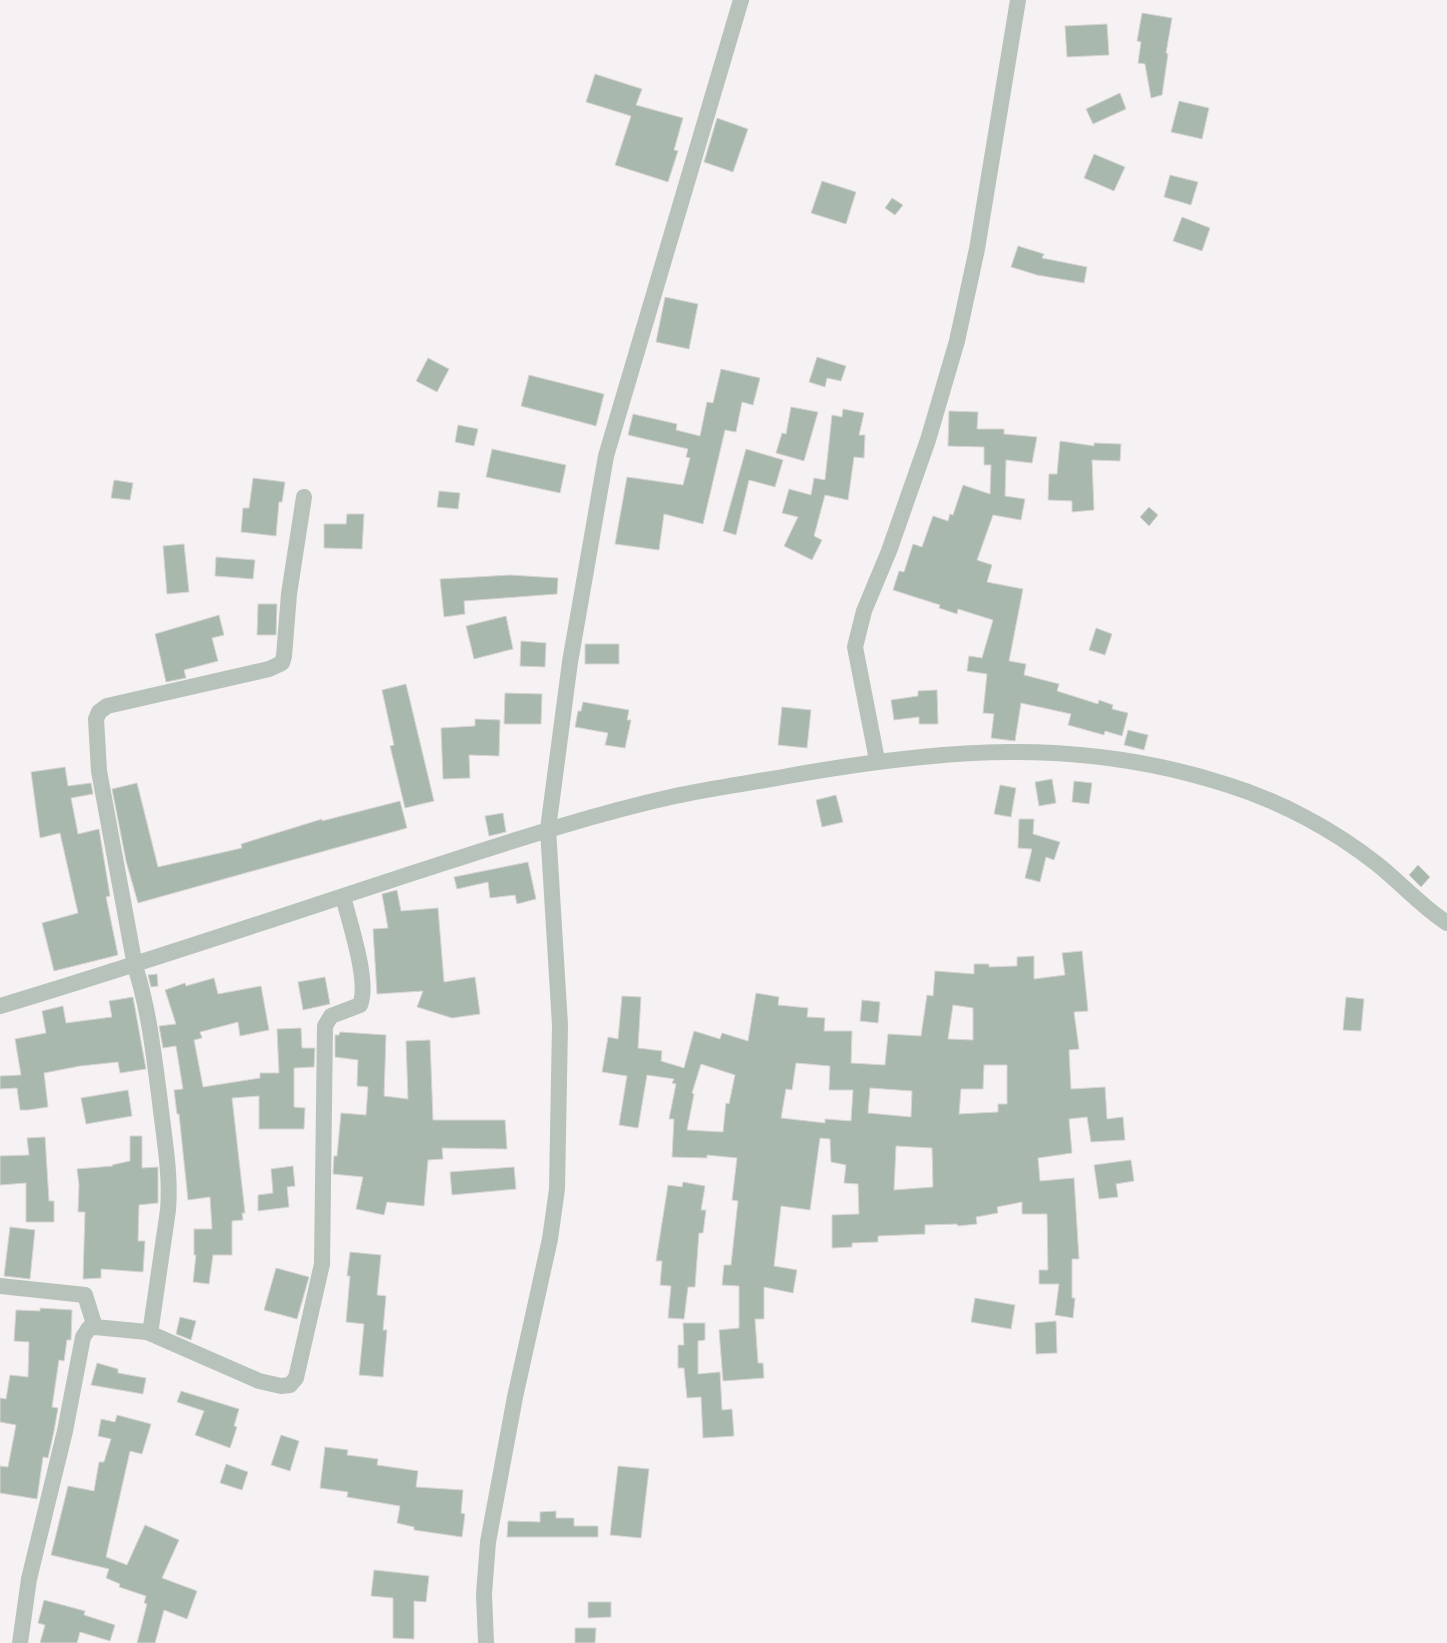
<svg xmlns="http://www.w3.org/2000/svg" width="1447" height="1643" viewBox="0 0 1447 1643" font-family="Signika,sans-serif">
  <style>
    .building { fill: #a9b8ad; stroke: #d7d4d5; fill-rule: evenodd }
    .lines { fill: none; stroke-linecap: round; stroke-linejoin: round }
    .minor { stroke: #b6c2ba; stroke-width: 16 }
  </style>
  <rect width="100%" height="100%" fill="#f6f1f2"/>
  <!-- building -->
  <path class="building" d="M1142,13L1172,18L1166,53L1168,54L1162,95L1151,98L1145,64L1138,63L1141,42L1137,41Z
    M1107,24L1109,55L1067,57L1065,26Z
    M595,74L642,89L636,105L683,118L674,150L678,151L668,182L615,165L631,116L586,102Z
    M1120,93L1126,109L1093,124L1086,109Z
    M1179,101L1209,108L1202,139L1171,132Z
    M717,118L748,129L733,172L704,162Z
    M1094,154L1125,167L1114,191L1084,178Z
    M1170,175L1198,182L1191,205L1164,197Z
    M822,181L856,192L846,224L811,213Z
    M892,198L903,205L895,215L885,208Z
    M1182,217L1210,228L1202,251L1173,241Z
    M1018,246L1044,254L1042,258L1087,267L1084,283L1037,275L1011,267Z
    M665,297L698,304L689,349L656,342Z
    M817,357L846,366L841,381L827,378L825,387L809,382Z
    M428,358L449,369L437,392L416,381Z
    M721,369L760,378L753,405L742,402L736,432L725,430L703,524L664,514L659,550L615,544L627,477L683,485L690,458L686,457L688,449L628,435L633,414L677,424L676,430L700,436L707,402L713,403Z
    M529,375L604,394L596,426L521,406Z
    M791,407L818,412L804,461L776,453L782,433L786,434Z
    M843,409L864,413L859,435H865L864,458L854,457L848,500L825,495L814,536L822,540L812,560L784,546L798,517L782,513L789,489L811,495L814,478L825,480L832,415L842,417Z
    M949,411L978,412L977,429H1004V434L1037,437L1032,463L1006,460L1005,496L1025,499L1021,520L993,515L977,560L992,565L987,582L1023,589L1009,661L1026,664L1024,675L1059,684L1057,691L1098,704L1099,700L1113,705L1112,709L1128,713L1122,736L1105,731L1104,735L1068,725L1071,714L1021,703L1015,741L991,738L994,714L983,713L987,674L967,671L969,656L982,658L993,620L958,609L957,614L939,608L940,605L893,590L899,571L904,572L913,544L922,547L933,516L948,521L950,514L953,515L963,485L990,494L991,465H984V447L948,446Z
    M458,425L478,429L474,446L455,442Z
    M1060,441L1094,446V443L1121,444L1120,461L1092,460L1094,510L1072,512V501L1048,500L1049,474H1057Z
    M492,449L566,465L560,493L486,477Z
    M746,449L783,460L775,487L749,480L736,535L723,531Z
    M253,478L285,482L282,502H279L276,536L241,532L243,508H249Z
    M114,480L133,483L130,500L111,498Z
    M439,491L460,493L458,509L437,507Z
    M1149,507L1158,515L1149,526L1140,517Z
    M347,514H364L362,549L324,548V524H346Z
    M184,544L189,592L167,594L163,546Z
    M216,557L255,560L253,579L215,576Z
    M510,575L558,578L557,594L464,601L465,614L444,617L440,579Z
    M258,604H277L276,635H257Z
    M219,615L224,635L212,638L218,661L184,670L186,678L166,682L155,634Z
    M506,616L513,649L474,659L466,626Z
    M1096,628L1112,634L1105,655L1089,650Z
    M521,641L546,643L545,667L520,666Z
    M585,644H619V664H585Z
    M406,684L434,801L405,808L390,746L394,745L382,690Z
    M937,690L938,724H919V717L894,720L891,700L918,696V691Z
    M505,693L542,694L541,724H504Z
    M583,702L629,710L627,720H631L625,748L605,745L608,733L575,727L578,711H581Z
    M782,707L811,710L807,748L778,745Z
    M475,719L500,720L499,756L469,755L470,778L443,779L441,728L475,726Z
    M1128,730L1148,735L1144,750L1124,745Z
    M65,767L68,786L91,783L93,794L71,798L78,834L99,829L110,896L106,897L118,955L54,971L42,923L78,913L60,833L40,838L31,772Z
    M1052,779L1056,803L1039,806L1035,782Z
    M1074,781L1092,783L1089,804L1072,802Z
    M137,783L158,867L242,848L241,844L322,819V821L400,801L407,828L138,903L126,861L112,789Z
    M1000,785L1016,788L1011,817L994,814Z
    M836,795L843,822L822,827L816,800Z
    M503,813L506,832L489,836L485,816Z
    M1019,819H1034L1033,834L1060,842L1054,860L1046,857L1040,882L1025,878L1032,849L1018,848Z
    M528,862L536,899L517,904L515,895L490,898L488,882L457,889L454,877Z
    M1418,865L1430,877L1421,887L1409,875Z
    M397,890L401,911L438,908L444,982L475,977L480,1014L452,1018L417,1007L423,991L377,994L373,929L388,928L382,894Z
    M1082,951L1088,1011L1074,1012L1079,1049L1069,1050L1071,1089L1105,1087L1107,1119L1123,1117L1125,1140L1091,1142L1087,1117L1069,1119L1072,1153L1038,1158L1040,1181L1074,1178L1079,1259H1072V1298H1075L1073,1318L1055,1315L1059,1284H1039V1270H1048L1047,1214H1022V1202L997,1207L998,1213L976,1217L977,1224L958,1226L957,1224L925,1225V1234L878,1236V1242L852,1243V1247L832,1248V1215L859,1214L858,1184L844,1183L846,1165L831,1162L830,1139L820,1138L810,1210L781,1206L774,1266L797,1270L793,1293L764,1287V1319H755L758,1363H763L764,1378L723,1381L719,1330L739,1328V1286L722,1285L724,1265H731L738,1201L732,1200L737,1158L707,1155V1158L672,1157L674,1119H669L676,1084L672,1083L674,1079L647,1075L638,1128L619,1125L627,1076L602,1072L608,1037L618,1039L622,996L641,997L638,1048L662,1051L661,1061L684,1068L694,1031L720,1039L722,1033L748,1041L756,993L779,997L778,1005L808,1008L807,1017L825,1018L824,1031H852L851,1063L885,1065L888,1034L921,1036L927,995L933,996L935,971L974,974V964H989V967L1017,966V957L1034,956V979L1065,975L1062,953ZM953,1005L973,1008V1040L948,1039ZM796,1063L830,1066L829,1090H853L851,1121L825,1119V1123L781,1118L786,1089L792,1090ZM701,1064L735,1075L729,1104L726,1103L723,1132L687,1130L694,1094L692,1093ZM984,1065H1007V1104H998V1112L959,1114L961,1089H983ZM870,1088L912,1091L911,1117L868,1113ZM896,1146L932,1148L933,1187L894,1190Z
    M157,974L158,986L151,987L148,975Z
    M325,977L330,1004L303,1010L298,982Z
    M214,978L218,994L261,986L269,1030L240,1036L238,1022L200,1032L202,1038L194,1040L203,1087L260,1078V1073H279L277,1029L301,1028L302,1048H315L314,1067L294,1068V1107L305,1108L304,1129H259V1096L232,1098L245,1213H242L243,1220L232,1221V1255H213L209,1284L193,1282L196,1255H194V1229H212L210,1197L188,1200L179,1114H177L174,1090L183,1089L176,1046L163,1048L159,1026L176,1024L165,990L185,983L186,986Z
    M133,997L146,1069L120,1073L118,1062L80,1066L44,1073L48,1107L28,1110H20L17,1088L0,1089V1076L21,1075L15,1039L46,1033L42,1011L63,1006L66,1023L112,1017L109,1001Z
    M1346,997L1364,999L1361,1031L1343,1030Z
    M862,1000L880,1002L878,1023L860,1021Z
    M340,1032L386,1035L384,1096L408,1099L406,1041L430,1040L433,1120H505L507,1149L442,1148L443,1159L428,1160L424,1206L387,1202L384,1215L356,1209L363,1177L333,1174L334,1156H337L341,1113L366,1115L368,1087L357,1086L358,1060L335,1057V1035H339Z
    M128,1090L132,1116L86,1124L81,1098Z
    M130,1136H142V1168L158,1167V1203L139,1205L138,1241H145L143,1272L101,1269V1278L83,1279L85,1212H78L79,1185L77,1169L113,1166L112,1165L130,1161Z
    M45,1137L49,1201H54V1222H26V1183L0,1185V1156L29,1155L27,1138Z
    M1131,1160L1134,1181L1116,1184L1118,1197L1099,1199L1094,1165Z
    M293,1166L295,1186L287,1187L289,1207L258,1211V1195L273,1193L271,1169Z
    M514,1167L516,1189L452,1195L450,1172Z
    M683,1182L705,1186L701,1210H706L703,1233H699L695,1287H688L684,1319L668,1318L671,1286L660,1285L662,1261H656L668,1185L682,1187Z
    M10,1227L35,1230L30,1279L4,1276Z
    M350,1252L381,1255L377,1295L386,1296L383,1330H387L383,1377L359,1375L364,1324L346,1322L350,1276H347Z
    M276,1268L309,1277L297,1319L264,1310Z
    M975,1298L1015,1305L1011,1329L971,1322Z
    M40,1308L72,1310L71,1340H67L64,1361L59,1360L52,1407L58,1408L54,1431L48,1458L43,1457L37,1499L0,1493V1466L8,1467L16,1425L0,1422V1398L6,1399L10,1375L28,1377L29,1342L14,1341L16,1310L40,1311Z
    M180,1317L196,1321L191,1340L176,1334Z
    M1056,1321L1057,1353L1036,1354L1035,1323Z
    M683,1323H705V1340L698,1341V1374L720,1372L722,1410L732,1409L734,1436L703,1438L701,1397L687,1398L684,1368H678V1345H684Z
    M97,1363L118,1369V1373L146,1378L143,1394L91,1385Z
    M181,1391L239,1409L234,1426L237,1427L230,1448L195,1435L204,1411L177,1402Z
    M117,1415L151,1424L142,1454L130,1451L106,1557L127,1565L145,1525L179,1540L162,1578L197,1591L187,1619L164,1610L155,1643H137L147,1604L144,1603L146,1596L119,1587L120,1584L106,1578L109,1569L51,1555L68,1486L94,1491L99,1462H104L111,1439L98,1436L101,1419L115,1422Z
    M281,1435L299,1441L290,1471L271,1465Z
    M325,1447L348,1450L347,1455L378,1459L377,1465L418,1471L416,1487L463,1490L461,1513L465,1514L462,1537L414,1530V1527L397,1523L400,1506L347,1497L348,1492L320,1488Z
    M226,1464L248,1472L242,1490L220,1483Z
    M618,1466L649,1469L641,1538L610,1535Z
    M556,1511V1518H574V1526H598V1537H507L508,1521L540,1522V1512Z
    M374,1570L429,1576L426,1602L414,1601V1639L393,1638V1598L371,1596Z
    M44,1600L85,1611L84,1615L115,1625L110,1641L80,1632L77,1643H40L45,1625L38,1623Z
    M588,1602H611V1617L588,1618Z
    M575,1628H596L595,1643H575Z"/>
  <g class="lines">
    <!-- minor -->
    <path class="minor" d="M877,760L855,647L864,611L889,551L928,440L957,341L977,249L1018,0
      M0,1006C137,965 273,919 410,874C497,846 585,816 675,796C712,788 750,783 788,776C940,749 1078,736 1228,785C1280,801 1334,830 1377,864C1401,883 1421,906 1447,923
      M0,1286L85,1295L95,1327
      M147,1332L259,1381L281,1386L290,1385L296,1378L322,1264L325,1026L331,1016L360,1005C370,982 349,922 343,896
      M20,1643L29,1579L65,1431L83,1337L89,1328L95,1327L147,1332L151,1327L168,1210C171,1174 164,1138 160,1102C154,1056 149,1010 135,966L99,771L96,719L99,712L107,706L269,669L282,663L284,656L289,594L304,497
      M486,1643L484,1594L488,1542L515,1397L550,1239L557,1189L560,1025L548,829L570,662L606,456L741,0"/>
  </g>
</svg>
